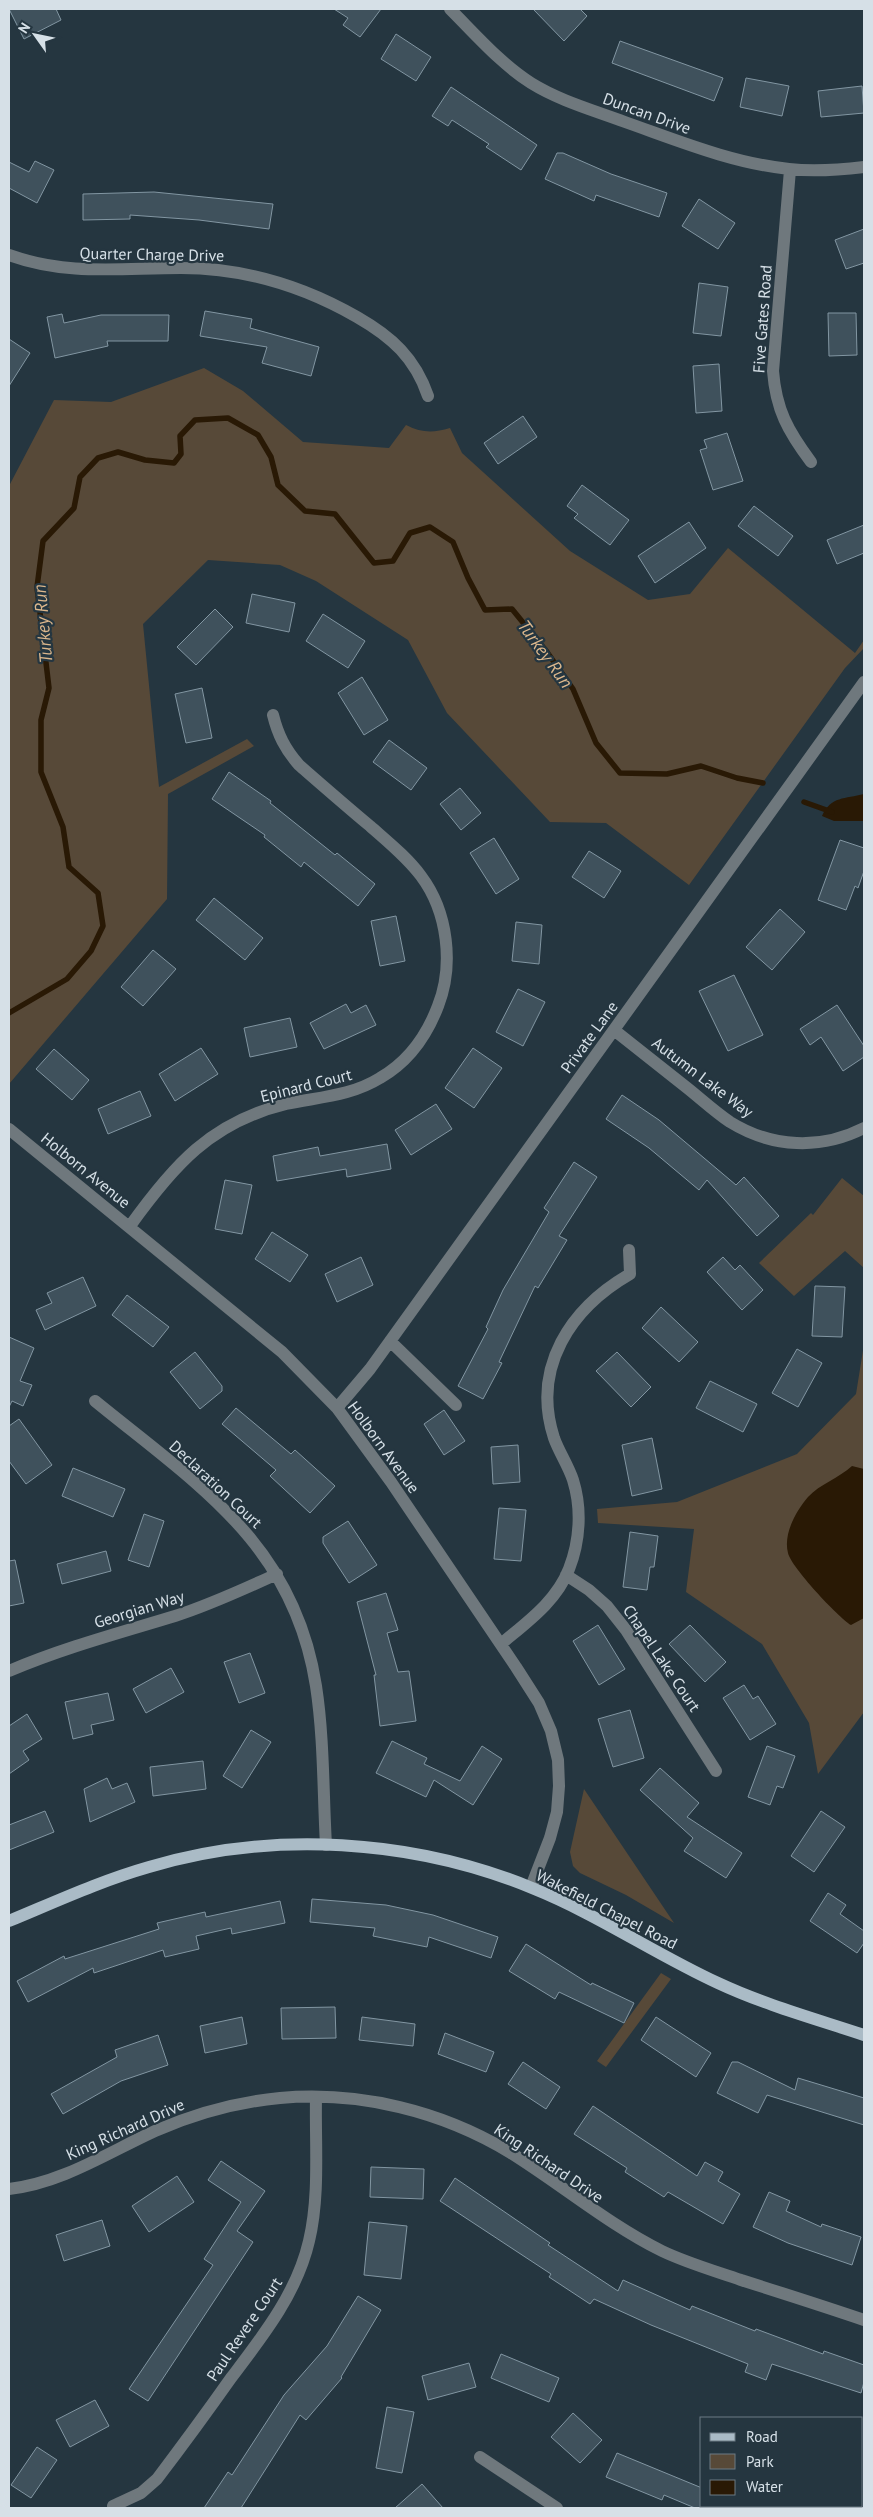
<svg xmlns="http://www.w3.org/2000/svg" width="873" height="2517" viewBox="0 0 873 2517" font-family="'PT Sans',sans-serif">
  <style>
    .green { fill: #574938 }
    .water { fill: #291905 }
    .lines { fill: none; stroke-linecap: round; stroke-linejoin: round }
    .stream { stroke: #291905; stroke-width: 5.5 }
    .building { fill: #3f515c; stroke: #8296a2 }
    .minor { stroke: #6f787d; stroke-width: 12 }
    .major { stroke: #aabbc6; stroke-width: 12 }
    .labels { text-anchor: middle; stroke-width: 4.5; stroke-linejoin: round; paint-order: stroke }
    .street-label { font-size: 16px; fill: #d6e0e7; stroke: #253640 }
    .water-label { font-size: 18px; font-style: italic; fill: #dcb78c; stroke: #253640 }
  </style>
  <rect width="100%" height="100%" fill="#253640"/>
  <!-- green -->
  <path class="green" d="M204,368L243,391L303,442L389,448L406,425C422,433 433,433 450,428L462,453L570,551L648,600L690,594L728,548L855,653L864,640V648L845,668L689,885L606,823L550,822L447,713L408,640L316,581L280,565L208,560L143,624L159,787L247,739L254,746L168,794L167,899L9,1084V486L54,400L111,402Z
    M842,1178L864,1196V1268L845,1251L794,1296L759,1263L811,1213L813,1215Z
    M864,1344V1712L818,1774L809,1723L762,1644L686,1592L694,1529L598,1523L597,1509L677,1502L797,1454L856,1394Z
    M584,1789L674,1923L626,1895L580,1873L573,1866L570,1852Z
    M661,1973L671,1979L606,2067L597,2061Z"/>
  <!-- water -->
  <path class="water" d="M864,794V821H834L822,816C831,796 845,799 864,794Z
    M852,1466L864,1469V1618L851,1625C838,1617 791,1567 788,1553C783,1534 796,1511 808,1497C820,1484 839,1478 852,1466Z"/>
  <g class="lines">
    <!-- stream -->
    <path class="stream" d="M804,802L832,812
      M9,1013L67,979L91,951L103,926L98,893L69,867L63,827L41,772V720L49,688L37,587L43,541L74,508L80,477L98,458L118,452L145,460L174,463L181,454L180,436L195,420L228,418L258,435L271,457L278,485L305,511L335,514L374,563L393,561L410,533L430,527L453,542L468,578L485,610L512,609L547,652L573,689L596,743L620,773L667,774L701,766L737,778L763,783"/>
  </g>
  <!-- building -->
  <path class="building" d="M9,9H56L61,20L24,39Z
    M334,9H381L360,37L343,25L348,18Z
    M533,9H580L587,16L564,41Z
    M396,34L431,57L416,81L381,59Z
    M620,41L723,78L714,101L612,63Z
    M746,78L789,86L782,116L740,107Z
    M862,86L864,113L821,117L818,91Z
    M451,87L537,145L521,170L486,147L489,144L452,120L448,126L432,116Z
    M557,153H563L611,174L667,193L659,217L596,195L594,201L545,179Z
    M35,161L54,170L37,203L9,188V162L29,172Z
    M154,192L273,204L269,229L199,220L130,215V219L83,220V194Z
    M699,199L735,223L718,249L682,226Z
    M864,229V263L846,269L835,240Z
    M699,283L728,287L721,336L693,333Z
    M205,311L252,319L250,328L319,347L311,376L262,363L267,347L200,336Z
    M828,313H856L857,355L829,356Z
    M62,314L64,323L101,315H169L168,341H107L108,346L55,358L47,317Z
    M9,339L30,353L9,386Z
    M719,364L722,411L696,413L693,366Z
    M523,416L537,437L498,464L484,443Z
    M727,433L743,481L713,490L700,450L707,448L704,440Z
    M582,485L629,520L610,545L574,518L578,514L567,506Z
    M754,506L793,536L778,556L738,526Z
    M689,522L706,548L655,583L638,556Z
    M864,525V553L837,564L827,540Z
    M252,594L295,603L289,632L246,623Z
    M215,609L233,627L196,665L177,647Z
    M323,614L365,641L348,668L306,641Z
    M362,677L388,720L364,735L338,693Z
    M202,688L212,738L186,743L175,694Z
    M389,740L427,768L411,790L373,762Z
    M229,772L271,801L270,803L335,855L337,853L375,884L358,906L304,862L301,867L264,837L265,835L212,799Z
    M460,788L481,813L461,830L440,804Z
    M494,838L519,879L496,894L470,853Z
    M840,840L864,848V871L858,888L855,886L846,910L818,900Z
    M589,851L621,871L604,898L572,877Z
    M214,898L263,938L245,960L196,920Z
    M780,909L805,932L772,970L746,947Z
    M396,916L405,961L380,966L371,921Z
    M516,922L542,925L539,964L512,961Z
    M153,950L176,969L143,1006L121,987Z
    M734,975L763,1035L728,1051L699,991Z
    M518,989L545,1002L523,1046L496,1032Z
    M346,1004L351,1013L366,1005L376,1025L324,1049L310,1023Z
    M837,1005L864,1046V1057L843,1071L821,1037L810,1045L800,1029Z
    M290,1018L297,1047L250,1057L244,1028Z
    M201,1048L218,1074L175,1101L159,1074Z
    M473,1048L502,1068L474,1108L445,1088Z
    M54,1049L89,1080L72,1100L36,1069Z
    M140,1091L151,1116L108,1134L98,1109Z
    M622,1095L659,1120L736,1185L744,1177L779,1216L757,1236L707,1180L699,1190L649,1148L606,1119Z
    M436,1104L452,1129L411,1155L395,1130Z
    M387,1144L391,1169L347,1177L346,1169L277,1181L273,1156L318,1147L320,1156Z
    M574,1162L597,1177L559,1236L567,1240L538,1288L535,1286L499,1362L502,1363L483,1399L458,1386L488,1329L486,1327L503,1290L549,1212L544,1208Z
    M225,1180L252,1185L242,1234L215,1229Z
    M272,1232L308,1255L290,1282L255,1259Z
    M361,1257L373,1285L337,1302L325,1274Z
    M723,1257L735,1270L740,1265L763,1290L742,1310L707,1272Z
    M83,1277L96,1306L45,1330L36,1310L52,1303L47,1293Z
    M815,1286L845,1287L842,1337L812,1336Z
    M127,1295L169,1327L153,1347L112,1315Z
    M661,1307L698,1342L679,1362L642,1328Z
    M9,1337L34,1348L20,1381L32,1385L23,1406L12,1401L9,1407Z
    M797,1349L822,1363L798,1407L772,1393Z
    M195,1352L222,1386V1391L200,1409L170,1372Z
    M617,1352L651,1387L631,1407L596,1371Z
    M710,1381L757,1404L743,1432L696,1408Z
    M236,1408L291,1454L295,1450L335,1486L310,1513L270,1476L276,1470L222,1424Z
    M444,1410L465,1441L444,1455L424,1424Z
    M19,1419L52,1465L26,1484L9,1461V1426Z
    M652,1438L662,1489L632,1496L622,1445Z
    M518,1445L520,1482L493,1484L491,1447Z
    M73,1468L125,1489L113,1517L62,1496Z
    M499,1508L526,1510L521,1561L494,1559Z
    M144,1514L164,1521L149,1567L128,1560Z
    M348,1521L377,1565L349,1583L323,1543V1537Z
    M630,1532L658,1536L654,1567H650L647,1590L623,1587Z
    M106,1551L111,1571L62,1584L57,1564Z
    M15,1560L24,1603L9,1606V1561Z
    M386,1593L398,1630L387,1633L398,1672L409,1671L416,1721L380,1726L374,1675H376L357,1602Z
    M598,1625L625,1669L599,1685L573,1641Z
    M690,1625L726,1662L705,1682L669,1644Z
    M250,1653L265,1693L239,1703L224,1662Z
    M171,1668L184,1692L146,1713L133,1689Z
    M744,1685L753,1699L758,1696L776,1724L750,1740L723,1698Z
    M108,1693L114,1720L91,1725L93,1734L73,1739L65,1702Z
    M630,1710L644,1758L613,1767L598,1719Z
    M27,1714L42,1739L23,1751L29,1760L9,1774V1726Z
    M251,1730L271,1742L242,1788L223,1776Z
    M392,1741L427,1758L424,1764L460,1781L482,1746L502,1759L473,1805L434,1780L426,1797L376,1773Z
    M767,1746L795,1756L783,1788L777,1786L770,1805L748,1797Z
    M203,1761L206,1789L153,1796L150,1767Z
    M660,1768L699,1803L687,1817L742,1853L726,1878L684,1851L693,1838L640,1790Z
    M107,1778L112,1789L127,1783L135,1802L90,1822L84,1789Z
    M45,1811L54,1832L9,1850V1825Z
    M821,1811L845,1827L814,1872L791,1856Z
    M828,1893L846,1905L840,1914L864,1931V1943L857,1953L810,1921Z
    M312,1899L386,1905L433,1915L498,1937L491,1958L429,1937L427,1947L373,1936L375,1928L310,1922Z
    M280,1901L285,1923L232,1934L231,1928L196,1936L199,1949L165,1957L163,1950L94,1973L93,1968L28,2002L17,1981L64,1956L65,1959L159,1929L157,1923L205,1912L206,1917Z
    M526,1944L591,1985L592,1983L634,2003L624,2023L559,1992L555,1999L509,1971Z
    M335,2007L336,2038L282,2039L281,2008Z
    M242,2017L247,2044L205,2053L200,2026Z
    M362,2017L415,2024L413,2046L359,2040Z
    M656,2017L711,2053L696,2077L641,2040Z
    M445,2033L494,2052L486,2072L438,2054Z
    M158,2035L168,2065L121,2081L63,2114L51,2094L117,2057L115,2050Z
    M523,2062L560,2087L546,2109L508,2084Z
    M732,2062H738L795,2090L798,2078L864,2098V2125L767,2095L758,2113L717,2093Z
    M593,2106L697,2176L705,2162L723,2172L718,2181L740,2194L723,2224L668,2192L664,2197L625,2172L627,2168L574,2134Z
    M221,2161L265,2191L237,2231L253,2242L148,2401L129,2389L213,2265L204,2259L241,2202L208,2180Z
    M371,2167L424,2169L423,2199L370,2197Z
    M177,2176L194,2202L149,2232L132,2206Z
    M455,2178L550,2243L548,2245L618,2291L623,2280L690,2310L692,2306L755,2331L756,2329L823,2354L824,2351L864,2365V2382L861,2393L772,2364L766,2380L745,2372L748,2364L651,2325L594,2299L590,2304L549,2277L551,2274L440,2201Z
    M769,2192L790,2201L786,2211L821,2227L822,2224L861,2237L852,2265L788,2243L753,2227Z
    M102,2220L110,2246L64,2261L56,2235Z
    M369,2222L407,2226L401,2279L364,2275Z
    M358,2296L381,2310L341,2377L342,2378L306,2420L300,2415L241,2508H204L228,2472L232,2475L284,2395L327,2346Z
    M501,2354L559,2378L549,2402L491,2378Z
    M469,2363L476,2387L428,2400L422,2376Z
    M95,2400L109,2426L70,2447L56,2420Z
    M387,2407L414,2412L402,2473L376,2468Z
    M573,2413L602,2440L580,2463L551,2437Z
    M37,2447L57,2460L31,2498L11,2485Z
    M617,2453L702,2488V2508H695L664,2495L662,2500L606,2477Z
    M422,2484L443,2508H395Z"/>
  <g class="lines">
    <!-- minor -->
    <path class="minor" d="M450,9C476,35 500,63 531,83C560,101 593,110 625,122C679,141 732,163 789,169C814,172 839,170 864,167
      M790,170L773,371C776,410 788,431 811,462
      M9,255C68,276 119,268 181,268C244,268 303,286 357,317C392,337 415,358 428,396
      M614,1030C638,1049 662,1068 686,1087C700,1098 715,1112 730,1122C772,1148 821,1150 864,1128
      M9,1129L282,1352L337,1408L391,1482L516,1667L539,1703L551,1731L558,1760L559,1786L557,1812L550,1838L531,1887
      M130,1226C173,1166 211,1122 286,1104C319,1097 351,1096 380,1078C408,1062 427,1035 438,1006C454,965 448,912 421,876C407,857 388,842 370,826C346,806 322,785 299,765C285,749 278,735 273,715
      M390,1341L456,1405
      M95,1401C198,1485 294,1544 316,1686C324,1738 323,1793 326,1845
      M337,1408L370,1369L864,682
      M566,1575L589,1590L607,1606L626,1630L716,1771
      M501,1644C527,1622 556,1602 569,1569C580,1541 582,1509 573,1480C568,1465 559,1452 554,1438C531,1367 571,1308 630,1274L629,1250
      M9,1671C63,1648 119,1633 175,1616C210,1605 244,1589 277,1574
      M9,2189C62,2183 107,2153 155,2131C194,2114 237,2102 280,2098C360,2091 442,2111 511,2153C562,2185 608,2224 662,2251C687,2263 715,2271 741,2280C782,2293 823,2306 864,2320
      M480,2457L557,2508
      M113,2506L141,2493L157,2479C182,2446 207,2412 231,2378C263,2336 297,2293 309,2241C320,2195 315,2144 316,2097"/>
    <!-- major -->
    <path class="major" d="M9,1921C55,1902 100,1881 149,1867C272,1830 413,1839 532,1888C597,1914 655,1954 718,1983C765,2005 816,2019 864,2035"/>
  </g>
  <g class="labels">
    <!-- street labels -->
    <g class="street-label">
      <text transform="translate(647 113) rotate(20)" y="6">Duncan Drive</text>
      <text transform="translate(152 254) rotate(1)" y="6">Quarter Charge Drive</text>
      <text transform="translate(762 319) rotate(-86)" y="6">Five Gates Road</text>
      <text transform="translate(589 1037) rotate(-54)" y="6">Private Lane</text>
      <text transform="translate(703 1077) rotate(37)" y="6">Autumn Lake Way</text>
      <text transform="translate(306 1085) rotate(-14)" y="6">Epinard Court</text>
      <text transform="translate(86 1170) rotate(39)" y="6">Holborn Avenue</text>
      <text transform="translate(384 1447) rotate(54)" y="6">Holborn Avenue</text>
      <text transform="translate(216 1484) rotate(43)" y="6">Declaration Court</text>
      <text transform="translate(139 1609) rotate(-17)" y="6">Georgian Way</text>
      <text transform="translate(662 1658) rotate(56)" y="6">Chapel Lake Court</text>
      <text transform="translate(607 1909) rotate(27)" y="6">Wakefield Chapel Road</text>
      <text transform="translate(125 2129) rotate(-24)" y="6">King Richard Drive</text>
      <text transform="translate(549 2163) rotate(34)" y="6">King Richard Drive</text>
      <text transform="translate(244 2329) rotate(-56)" y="6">Paul Revere Court</text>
    </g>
    <!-- water labels -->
    <g class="water-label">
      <text transform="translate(43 624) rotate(-95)" y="6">Turkey Run</text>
      <text transform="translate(545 654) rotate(54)" y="6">Turkey Run</text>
    </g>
  </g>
  <!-- border -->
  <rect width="873" height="2517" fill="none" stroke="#d6e0e7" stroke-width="20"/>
  <!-- legend -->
  <rect x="700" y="2417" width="162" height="90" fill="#253640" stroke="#6c7a83"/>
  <rect x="710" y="2433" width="25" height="8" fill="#aabbc6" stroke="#6c7a83"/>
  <text x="746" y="2442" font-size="15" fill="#d6e0e7">Road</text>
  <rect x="710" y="2454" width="25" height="15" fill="#574938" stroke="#6c7a83"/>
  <text x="746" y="2467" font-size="15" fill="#d6e0e7">Park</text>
  <rect x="710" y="2480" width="25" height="15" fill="#291905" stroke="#6c7a83"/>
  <text x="746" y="2492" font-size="15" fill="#d6e0e7">Water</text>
  <!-- north arrow -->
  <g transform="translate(35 35) rotate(303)" stroke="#253640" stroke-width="4" paint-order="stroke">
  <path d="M0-4L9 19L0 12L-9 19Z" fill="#d6e0e7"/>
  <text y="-8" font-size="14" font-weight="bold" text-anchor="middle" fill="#d6e0e7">N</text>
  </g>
</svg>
